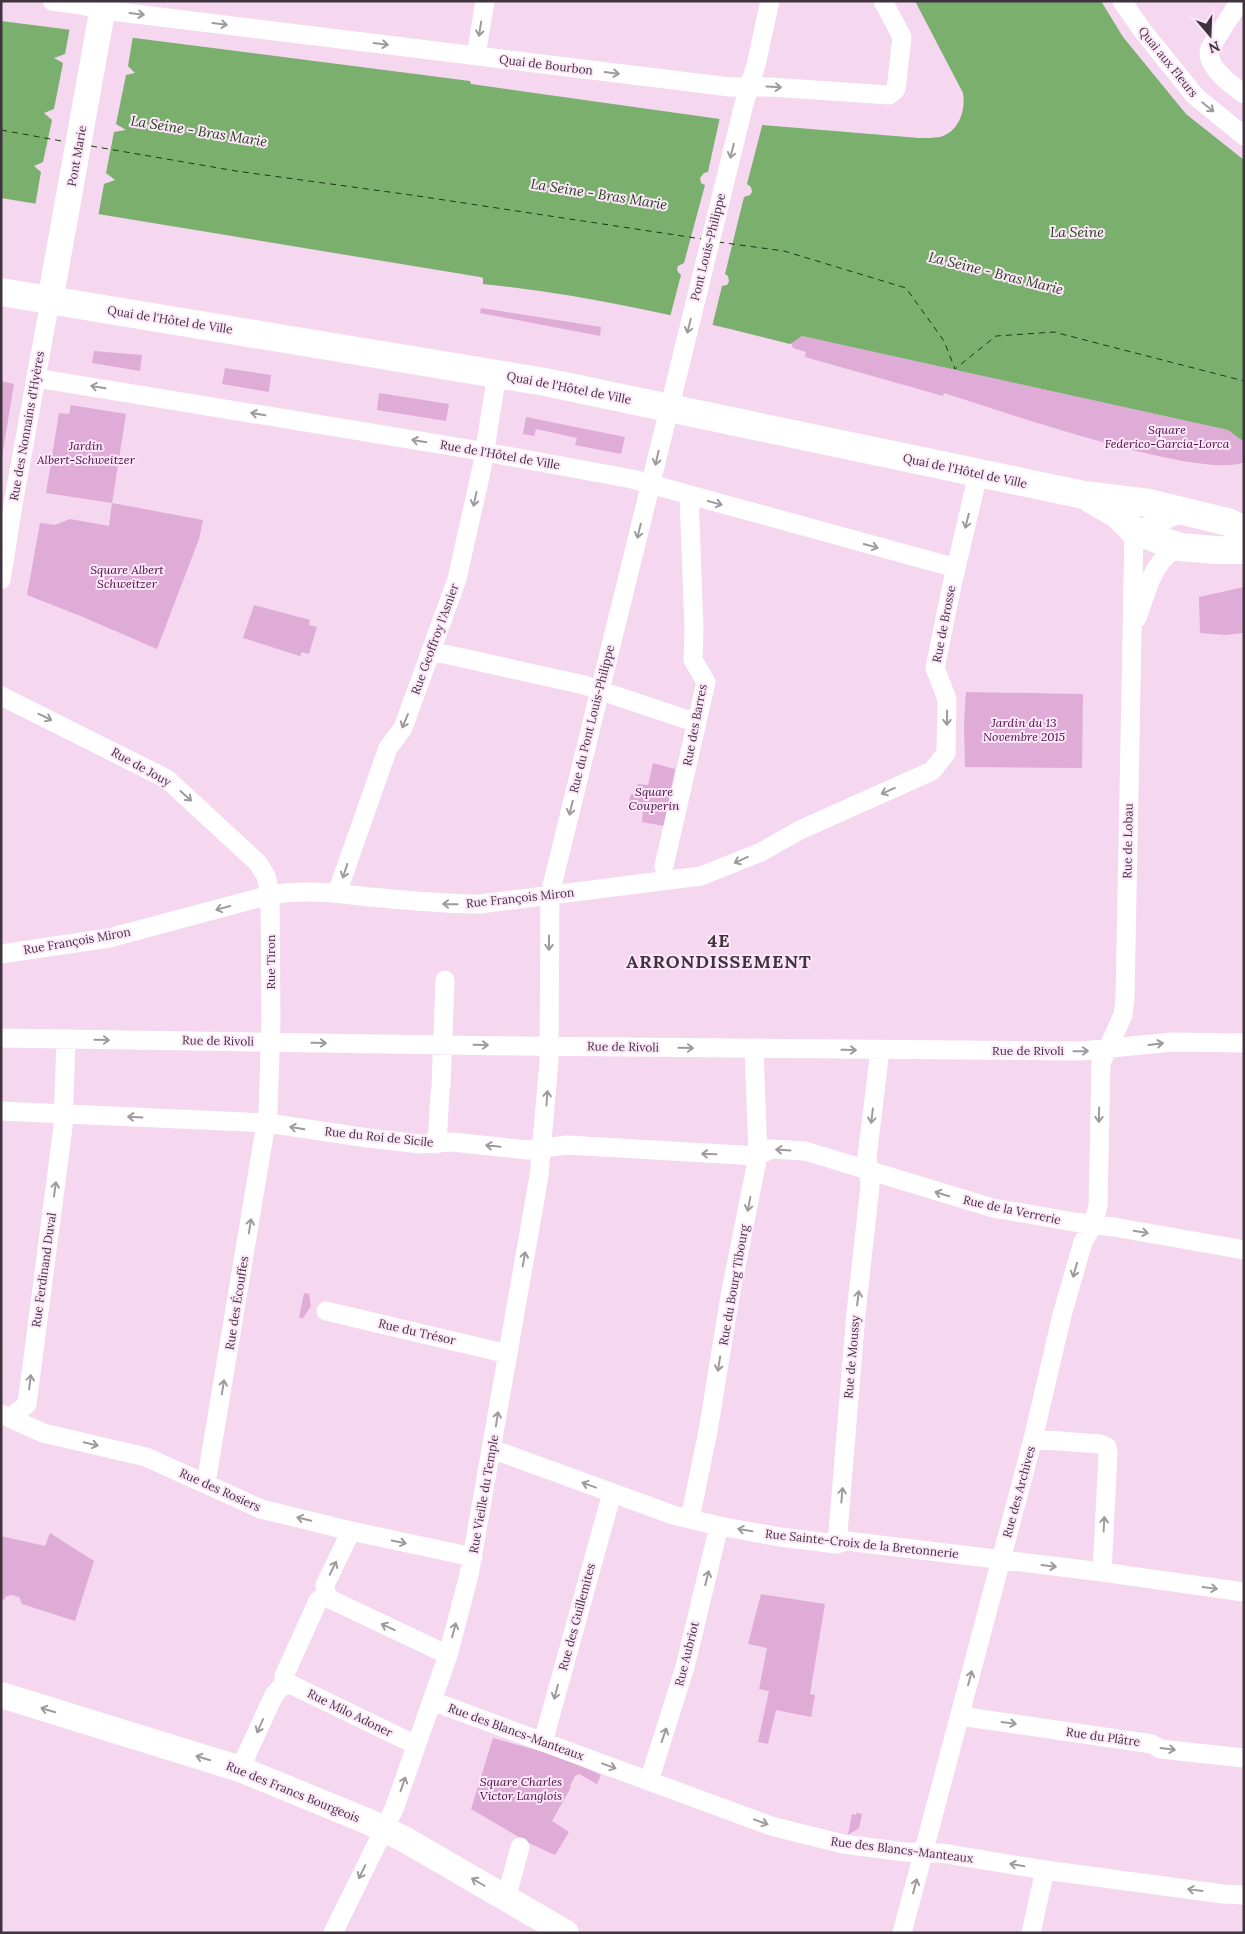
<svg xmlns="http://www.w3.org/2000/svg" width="1245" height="1934" viewBox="0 0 1245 1934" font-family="Lora,serif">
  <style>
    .green { fill: #dfacd7 }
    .water { fill: #7aaf6e }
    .pier { fill: #f5d7f0 }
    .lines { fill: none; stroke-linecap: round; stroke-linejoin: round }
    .ferry { stroke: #183c0f; stroke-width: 1; stroke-dasharray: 6 5; stroke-linecap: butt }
    .street { stroke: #fff; stroke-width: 19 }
    .secondary { stroke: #fff; stroke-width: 26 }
    .primary { stroke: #fff; stroke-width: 28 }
    .oneway { stroke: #9f9a9e }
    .labels { text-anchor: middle; stroke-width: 4; stroke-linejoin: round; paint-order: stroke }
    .street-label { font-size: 12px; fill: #3f343d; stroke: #fee7fa }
    .park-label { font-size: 12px; font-style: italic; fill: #460a41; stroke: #fee7fa }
    .water-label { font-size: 14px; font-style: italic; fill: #183c0f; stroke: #fee7fa }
    .district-label { font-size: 18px; font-weight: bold; letter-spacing: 1px; fill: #3f343d; stroke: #fee7fa }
  </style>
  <rect width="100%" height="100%" fill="#f5d7f0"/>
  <!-- green -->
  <path class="green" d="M481,308L601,327L600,336L480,313Z
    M802,336L1228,430L1244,442V462C1203,481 995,409 944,393L943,396L805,357L806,352L793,348L791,343Z
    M94,351L142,355L140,371L92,363Z
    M225,368L271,375L269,392L222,384Z
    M1,381L14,384L1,463Z
    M379,393L449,404L446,421L377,410Z
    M71,405L126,414L112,503L203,520L199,539L157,649L83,617L27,595L40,523L55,525L70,519L109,526L112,503L46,493L59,413L69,414Z
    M526,417L625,437L621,454L575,445L577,438L536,429L534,436L523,434Z
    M1244,587V634L1242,633L1226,635L1200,633L1199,597Z
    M254,605L310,620L309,625L317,627L309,654L302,652L300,656L243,638Z
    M966,692L1083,694L1082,768L965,767L964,723Z
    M653,763L675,769L664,826L642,822L643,811L627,807L631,794H635L638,784L648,785Z
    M304,1293L309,1294L311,1306L303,1318H299Z
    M50,1533L94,1561L75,1621L22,1604L19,1597L11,1595L5,1597L4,1600L1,1599V1536L45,1546Z
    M761,1594L825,1604L810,1694L815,1695L811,1717L776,1710L768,1744L758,1742L769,1691L759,1689L767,1648L748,1644Z
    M493,1738L561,1757L601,1775L597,1784L579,1774L575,1776L570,1786L571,1787L552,1821L569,1832L555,1855L529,1843L471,1809Z
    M856,1813L862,1814L859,1828L848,1835L852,1814L856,1815Z"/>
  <!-- water -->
  <path class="water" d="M915,1H1101L1123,37L1186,114L1244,160V442L1228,430L802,336L790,344C688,318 587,294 483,284V278L480,277L1,198V21L470,81L471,84L762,125L919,138C926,138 934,138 940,137C959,132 966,110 963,93Z"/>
  <!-- pier -->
  <path class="pier" d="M70,27L133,36L128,66L135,73L126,75L116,124L126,130L114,132L106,173L115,180L104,184L98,217L35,206L41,172L34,166L43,162L52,120L44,113L54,109L63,63L54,58L65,54Z
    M720,117L763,122L747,184L751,187L752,192L750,195L744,197L725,274L728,276L729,281L727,285L722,286L712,327L670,317L681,275L678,272L677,269L678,266L684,263L705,185L701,183L700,178L704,173L708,172Z"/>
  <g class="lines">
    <!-- ferry -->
    <path class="ferry" d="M1,130L67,142
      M91,146L236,171L411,195L702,239
      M718,242L784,251L906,288L944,341L955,369L996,336L1054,332L1244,381"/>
    <!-- street -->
    <path class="street" d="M52,1L81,5L103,10L730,87H770L889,95L896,89L902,37L883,1
      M1122,1L1142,30L1195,96L1244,136
      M1240,1L1210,48C1204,65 1231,85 1244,94
      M476,56L485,1
      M36,378L469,449L632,479L956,568
      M1,580L14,499L50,301
      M1137,618C1147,592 1152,559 1180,547
      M431,651L584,685L697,723
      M1,696L167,779L258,863L266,876L270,895L271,1022L268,1111L206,1483
      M664,866L706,682L693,660L694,628L689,496
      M337,893L388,748L403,728L457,579L482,467L497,374
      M1,954L109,938L270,895C303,889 337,893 369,897C406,900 442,904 480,904L701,876L761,852L800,830L932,771L946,753L947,699L935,668L952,585L978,474
      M1,1038L518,1046L1081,1051L1172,1042L1244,1043
      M441,1086L445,980
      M1,1111L267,1123L368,1138L421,1144L453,1142L527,1150L567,1145L758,1156
      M437,1144L440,1092
      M758,1156L771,1149L805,1151L993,1208L1074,1222L1114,1227L1244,1250
      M326,1311L508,1354
      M1,1414L43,1433L146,1457L261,1509L351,1531L473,1557
      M10,1418L27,1404L63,1127L66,1039
      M1033,1439L1100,1444L1107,1447L1108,1454L1102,1572
      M492,1449L673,1515L719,1526L780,1537L837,1544L847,1541L1102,1572L1244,1592
      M690,1519L708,1431L730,1296L758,1156L754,1048
      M837,1544L856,1313L870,1186L867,1157L880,1050
      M326,1594L332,1600L448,1655
      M326,1594L325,1585L351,1531
      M284,1684L292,1685L416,1745
      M432,1701L771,1826L843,1844L905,1852L941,1853L1045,1870L1223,1894L1244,1895
      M960,1716L1152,1744L1160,1749L1244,1758
      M543,1742L612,1493
      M240,1769L274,1695L284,1684V1676L318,1601L326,1594
      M649,1781L685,1667L719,1526
      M506,1899L520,1847
      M333,1933L394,1809L448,1655L469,1575L539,1176L549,1061L550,894L744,104L756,65L770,1
      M902,1933L1033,1439L1062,1315L1083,1242L1093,1225L1098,1206L1101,1063L1123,1015L1125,999L1134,531L1185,512
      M1031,1933L1045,1870"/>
    <!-- secondary -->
    <path class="secondary" d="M50,301L104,1
      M1,1695L240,1769L369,1822L404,1839L566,1933"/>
    <!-- primary -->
    <path class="primary" d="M1,292L545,382L1084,495L1149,503L1228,522L1244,530
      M1092,500L1117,514L1134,531L1180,547L1216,550H1244"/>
  </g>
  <!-- one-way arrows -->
  <defs><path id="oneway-shaft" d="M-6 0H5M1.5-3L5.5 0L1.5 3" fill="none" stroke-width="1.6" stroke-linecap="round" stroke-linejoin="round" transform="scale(1.25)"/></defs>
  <g class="oneway">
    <use href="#oneway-shaft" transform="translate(137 14) rotate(7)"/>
    <use href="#oneway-shaft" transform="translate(220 24) rotate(7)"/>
    <use href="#oneway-shaft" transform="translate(480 29) rotate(99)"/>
    <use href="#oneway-shaft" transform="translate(381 44) rotate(7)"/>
    <use href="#oneway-shaft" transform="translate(612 73) rotate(7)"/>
    <use href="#oneway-shaft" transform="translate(774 87) rotate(3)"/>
    <use href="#oneway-shaft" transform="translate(1208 107) rotate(39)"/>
    <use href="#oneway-shaft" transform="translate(732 151) rotate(104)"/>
    <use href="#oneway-shaft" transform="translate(689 326) rotate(104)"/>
    <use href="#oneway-shaft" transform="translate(98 387) rotate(-170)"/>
    <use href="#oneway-shaft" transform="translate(258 414) rotate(-171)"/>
    <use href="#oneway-shaft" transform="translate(419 441) rotate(-171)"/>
    <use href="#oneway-shaft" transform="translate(657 458) rotate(103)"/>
    <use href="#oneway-shaft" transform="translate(475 499) rotate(102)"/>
    <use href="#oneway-shaft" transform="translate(715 503) rotate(15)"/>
    <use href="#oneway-shaft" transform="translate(967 521) rotate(104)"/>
    <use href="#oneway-shaft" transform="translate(639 531) rotate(104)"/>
    <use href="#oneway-shaft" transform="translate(871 546) rotate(15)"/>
    <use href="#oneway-shaft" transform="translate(45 717) rotate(26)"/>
    <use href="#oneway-shaft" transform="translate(947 718) rotate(91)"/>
    <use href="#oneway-shaft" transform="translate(405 721) rotate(113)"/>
    <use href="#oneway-shaft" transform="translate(888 791) rotate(156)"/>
    <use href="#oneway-shaft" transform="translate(186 796) rotate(42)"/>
    <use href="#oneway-shaft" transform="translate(571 808) rotate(103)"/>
    <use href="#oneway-shaft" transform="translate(741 860) rotate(156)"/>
    <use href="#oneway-shaft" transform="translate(345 871) rotate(108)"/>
    <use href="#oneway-shaft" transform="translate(450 904) rotate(-179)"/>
    <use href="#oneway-shaft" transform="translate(223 908) rotate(165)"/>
    <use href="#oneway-shaft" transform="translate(549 943) rotate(90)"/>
    <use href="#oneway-shaft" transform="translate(102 1040) rotate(1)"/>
    <use href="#oneway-shaft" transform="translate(319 1043) rotate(1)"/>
    <use href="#oneway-shaft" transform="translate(1156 1044) rotate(-7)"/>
    <use href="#oneway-shaft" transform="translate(481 1045) rotate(1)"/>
    <use href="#oneway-shaft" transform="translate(686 1048) rotate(1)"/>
    <use href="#oneway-shaft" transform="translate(849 1050) rotate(1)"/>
    <use href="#oneway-shaft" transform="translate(1081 1051) rotate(-1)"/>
    <use href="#oneway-shaft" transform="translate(547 1098) rotate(-86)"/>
    <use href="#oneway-shaft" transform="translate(1099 1115) rotate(91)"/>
    <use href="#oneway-shaft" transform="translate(872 1116) rotate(97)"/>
    <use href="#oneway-shaft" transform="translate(135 1117) rotate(-177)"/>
    <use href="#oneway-shaft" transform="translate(297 1128) rotate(-171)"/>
    <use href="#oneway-shaft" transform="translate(493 1146) rotate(-174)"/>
    <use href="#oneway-shaft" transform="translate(783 1150) rotate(-176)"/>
    <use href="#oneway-shaft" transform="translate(709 1154) rotate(-178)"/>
    <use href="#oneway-shaft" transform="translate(55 1189) rotate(-82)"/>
    <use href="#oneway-shaft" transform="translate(942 1194) rotate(-163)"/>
    <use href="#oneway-shaft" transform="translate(749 1204) rotate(101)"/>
    <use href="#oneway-shaft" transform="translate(250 1226) rotate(-81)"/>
    <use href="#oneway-shaft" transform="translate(1141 1232) rotate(10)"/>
    <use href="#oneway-shaft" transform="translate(524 1259) rotate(-80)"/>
    <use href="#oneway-shaft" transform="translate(1075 1270) rotate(106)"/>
    <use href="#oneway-shaft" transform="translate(858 1298) rotate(-83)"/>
    <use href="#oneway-shaft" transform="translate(719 1364) rotate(99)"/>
    <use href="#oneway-shaft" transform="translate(30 1382) rotate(-83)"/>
    <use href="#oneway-shaft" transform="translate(223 1387) rotate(-81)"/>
    <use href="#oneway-shaft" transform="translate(497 1419) rotate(-81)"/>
    <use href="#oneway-shaft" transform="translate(91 1444) rotate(13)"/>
    <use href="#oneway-shaft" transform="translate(589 1485) rotate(-160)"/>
    <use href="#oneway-shaft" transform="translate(842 1495) rotate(-85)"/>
    <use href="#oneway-shaft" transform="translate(304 1519) rotate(-166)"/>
    <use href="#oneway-shaft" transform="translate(1104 1524) rotate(-87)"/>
    <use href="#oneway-shaft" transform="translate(745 1530) rotate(-170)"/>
    <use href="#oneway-shaft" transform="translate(399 1542) rotate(12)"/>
    <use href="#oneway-shaft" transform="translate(1049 1566) rotate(7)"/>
    <use href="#oneway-shaft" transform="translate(333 1568) rotate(-64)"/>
    <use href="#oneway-shaft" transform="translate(707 1578) rotate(-76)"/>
    <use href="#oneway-shaft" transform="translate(1210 1588) rotate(8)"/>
    <use href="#oneway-shaft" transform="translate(388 1627) rotate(-155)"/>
    <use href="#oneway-shaft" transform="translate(454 1630) rotate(-75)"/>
    <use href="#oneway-shaft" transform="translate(970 1678) rotate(-75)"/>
    <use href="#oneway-shaft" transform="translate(556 1692) rotate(105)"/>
    <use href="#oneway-shaft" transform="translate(48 1710) rotate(-163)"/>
    <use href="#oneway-shaft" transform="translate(1009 1723) rotate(8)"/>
    <use href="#oneway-shaft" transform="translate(260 1726) rotate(114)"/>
    <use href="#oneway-shaft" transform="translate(664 1735) rotate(-71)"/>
    <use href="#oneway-shaft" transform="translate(1168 1749) rotate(7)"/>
    <use href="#oneway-shaft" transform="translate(203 1758) rotate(-163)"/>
    <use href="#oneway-shaft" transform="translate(609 1766) rotate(20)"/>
    <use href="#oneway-shaft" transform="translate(403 1784) rotate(-71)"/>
    <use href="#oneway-shaft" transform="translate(761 1822) rotate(20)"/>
    <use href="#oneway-shaft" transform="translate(1017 1865) rotate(-171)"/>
    <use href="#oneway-shaft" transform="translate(362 1872) rotate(116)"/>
    <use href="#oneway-shaft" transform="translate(478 1882) rotate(-150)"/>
    <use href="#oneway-shaft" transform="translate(915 1886) rotate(-75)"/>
    <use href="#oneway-shaft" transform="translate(1195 1890) rotate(-172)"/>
  </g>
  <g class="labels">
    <!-- street labels -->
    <g class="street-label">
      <text transform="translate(1168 62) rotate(51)" y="4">Quai aux Fleurs</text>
      <text transform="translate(546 65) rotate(7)" y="4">Quai de Bourbon</text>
      <text transform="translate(77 156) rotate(-80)" y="4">Pont Marie</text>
      <text transform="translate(708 247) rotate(-76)" y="4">Pont Louis-Philippe</text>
      <text transform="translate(170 320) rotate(9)" y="4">Quai de l'Hôtel de Ville</text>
      <text transform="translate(569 388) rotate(11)" y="4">Quai de l'Hôtel de Ville</text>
      <text transform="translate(27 426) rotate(-80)" y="4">Rue des Nonnains d'Hyères</text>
      <text transform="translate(500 455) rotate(10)" y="4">Rue de l'Hôtel de Ville</text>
      <text transform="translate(965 471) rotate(12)" y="4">Quai de l'Hôtel de Ville</text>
      <text transform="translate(944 624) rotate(-79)" y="4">Rue de Brosse</text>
      <text transform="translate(435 639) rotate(-70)" y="4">Rue Geoffroy l'Asnier</text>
      <text transform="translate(592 719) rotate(-76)" y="4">Rue du Pont Louis-Philippe</text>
      <text transform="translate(695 725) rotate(-79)" y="4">Rue des Barres</text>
      <text transform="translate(141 767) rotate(29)" y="4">Rue de Jouy</text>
      <text transform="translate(1128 841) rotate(-89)" y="4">Rue de Lobau</text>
      <text transform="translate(520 898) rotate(-6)" y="4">Rue François Miron</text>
      <text transform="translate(77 941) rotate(-10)" y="4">Rue François Miron</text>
      <text transform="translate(271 962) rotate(-90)" y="4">Rue Tiron</text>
      <text transform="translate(218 1041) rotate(1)" y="4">Rue de Rivoli</text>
      <text transform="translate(623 1047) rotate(1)" y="4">Rue de Rivoli</text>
      <text x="1028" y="1055">Rue de Rivoli</text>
      <text transform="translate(379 1137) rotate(6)" y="4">Rue du Roi de Sicile</text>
      <text transform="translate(1012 1210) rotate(12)" y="4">Rue de la Verrerie</text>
      <text transform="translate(44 1270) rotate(-82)" y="4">Rue Ferdinand Duval</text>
      <text transform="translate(734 1285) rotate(-80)" y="4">Rue du Bourg Tibourg</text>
      <text transform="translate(237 1303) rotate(-81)" y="4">Rue des Écouffes</text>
      <text transform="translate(417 1332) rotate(13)" y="4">Rue du Trésor</text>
      <text transform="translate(852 1357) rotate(-85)" y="4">Rue de Moussy</text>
      <text transform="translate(220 1490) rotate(24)" y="4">Rue des Rosiers</text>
      <text transform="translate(1019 1492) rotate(-75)" y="4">Rue des Archives</text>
      <text transform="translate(484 1494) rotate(-80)" y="4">Rue Vieille du Temple</text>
      <text transform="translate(862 1544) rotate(6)" y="4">Rue Sainte-Croix de la Bretonnerie</text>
      <text transform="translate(577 1617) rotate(-75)" y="4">Rue des Guillemites</text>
      <text transform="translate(687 1654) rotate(-76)" y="4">Rue Aubriot</text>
      <text transform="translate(350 1713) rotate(26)" y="4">Rue Milo Adoner</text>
      <text transform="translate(516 1732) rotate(20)" y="4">Rue des Blancs-Manteaux</text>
      <text transform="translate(1103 1737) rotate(8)" y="4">Rue du Plâtre</text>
      <text transform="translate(293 1792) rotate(22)" y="4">Rue des Francs Bourgeois</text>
      <text transform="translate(902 1850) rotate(7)" y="4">Rue des Blancs-Manteaux</text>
    </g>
    <!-- park labels -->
    <g class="park-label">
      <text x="1167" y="434">Square<tspan x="1167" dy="14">Federico-García-Lorca</tspan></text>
      <text x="86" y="450">Jardin<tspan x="86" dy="14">Albert-Schweitzer</tspan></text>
      <text x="127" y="574">Square Albert<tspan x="127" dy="14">Schweitzer</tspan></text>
      <text x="1024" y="727">Jardin du 13<tspan x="1024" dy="14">Novembre 2015</tspan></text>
      <text x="654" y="796">Square<tspan x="654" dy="14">Couperin</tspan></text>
      <text x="521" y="1786">Square Charles<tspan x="521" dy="14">Victor Langlois</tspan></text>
    </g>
    <!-- water labels -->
    <g class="water-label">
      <text transform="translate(199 131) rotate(9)" y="5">La Seine - Bras Marie</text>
      <text transform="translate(599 194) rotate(9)" y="5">La Seine - Bras Marie</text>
      <text x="1077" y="237">La Seine</text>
      <text transform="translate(996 273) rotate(14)" y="5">La Seine - Bras Marie</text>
    </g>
    <!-- district labels -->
    <g class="district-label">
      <text x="719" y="947">4E<tspan x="719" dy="21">ARRONDISSEMENT</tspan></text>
    </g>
  </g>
  <!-- border -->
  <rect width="1245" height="1934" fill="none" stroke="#3f343d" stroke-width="5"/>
  <!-- north arrow -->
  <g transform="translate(1210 35) rotate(161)" stroke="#fee7fa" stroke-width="4" paint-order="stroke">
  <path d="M0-4L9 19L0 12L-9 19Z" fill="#3f343d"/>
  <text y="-8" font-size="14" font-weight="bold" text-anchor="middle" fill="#3f343d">N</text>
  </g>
</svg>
